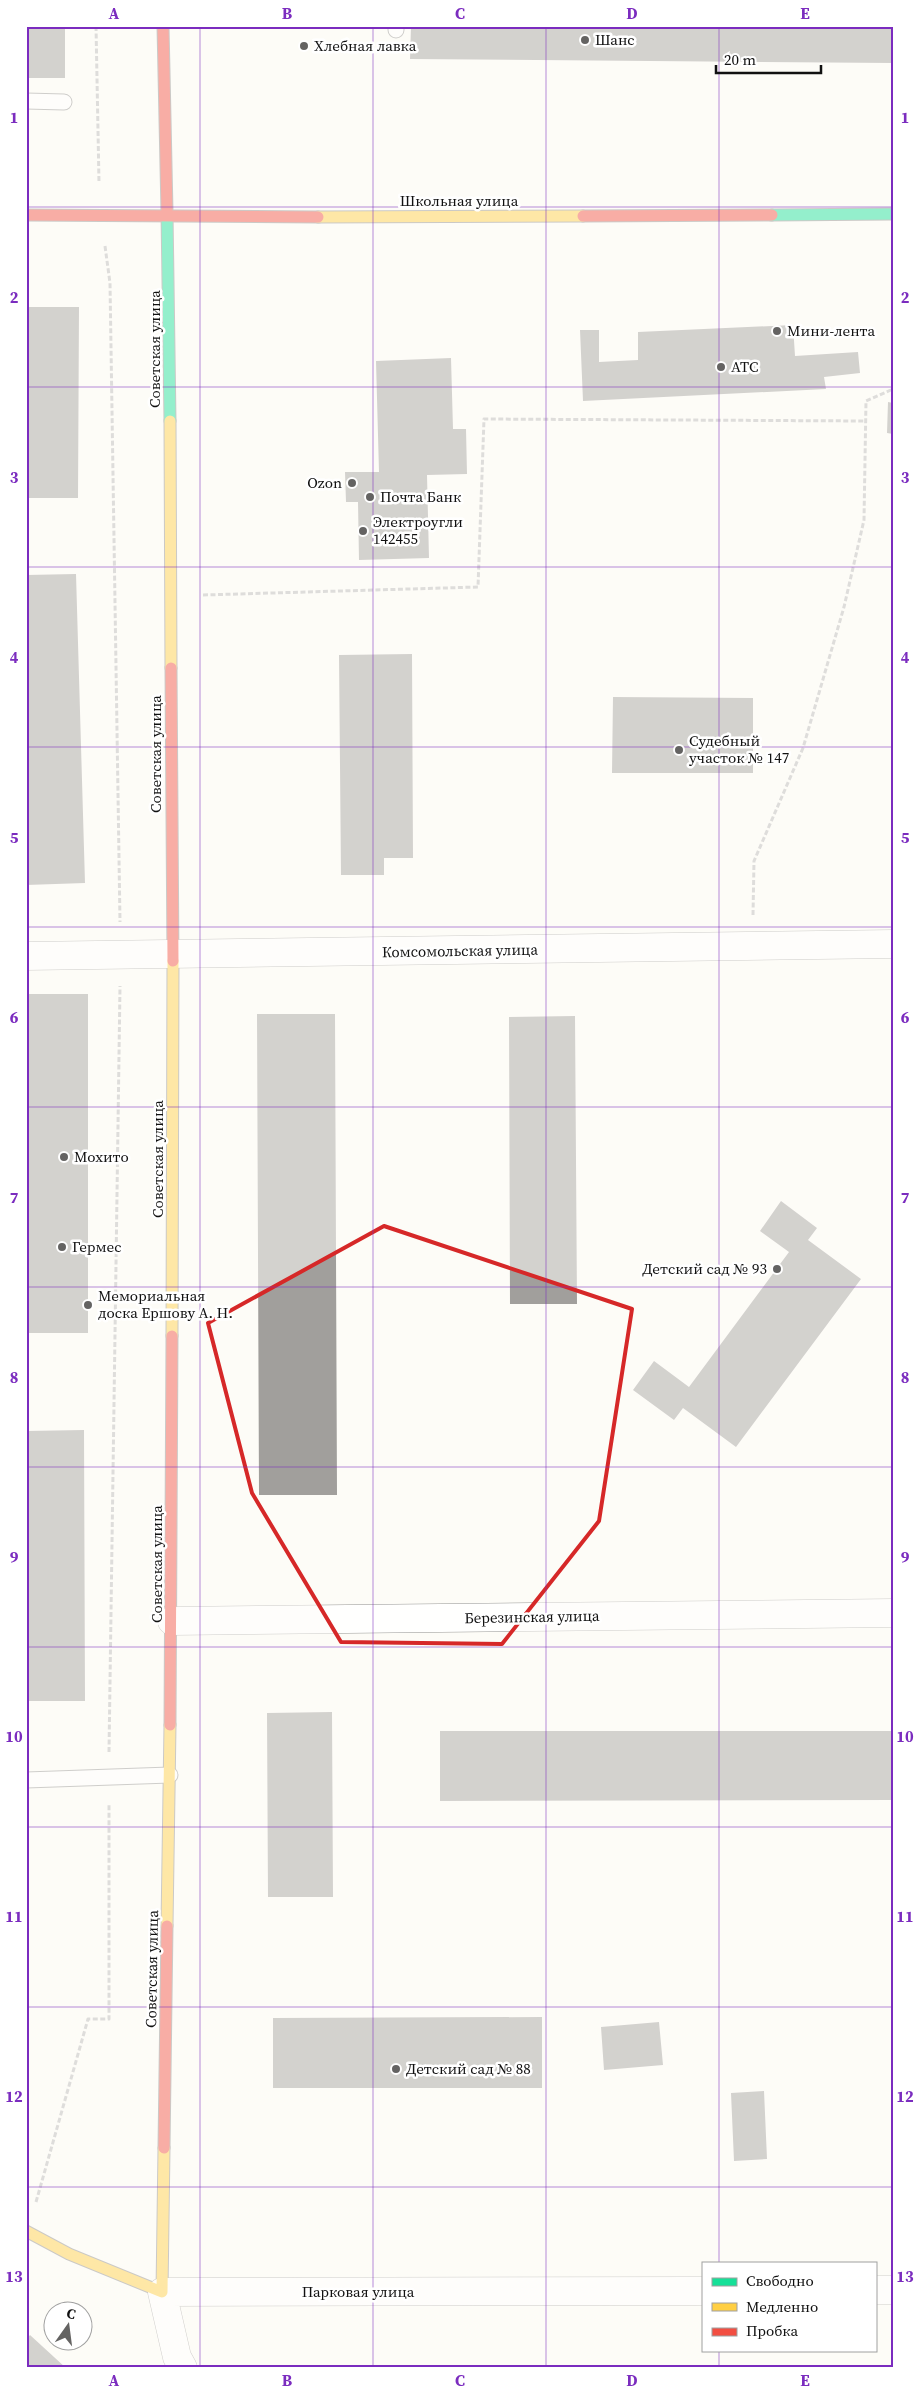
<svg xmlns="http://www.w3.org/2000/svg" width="919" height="2394" viewBox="0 0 919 2394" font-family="'Source Serif 4',serif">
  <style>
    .building { fill: #a19f9c }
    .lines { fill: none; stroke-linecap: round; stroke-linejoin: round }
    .lane-casing { stroke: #979795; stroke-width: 17 }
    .street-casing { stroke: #979795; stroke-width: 29 }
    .fast-casing { stroke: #8e8d8b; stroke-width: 13 }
    .slow-casing { stroke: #8e8d8b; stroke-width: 13 }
    .jam-casing { stroke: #8e8d8b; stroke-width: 13 }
    .path { stroke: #b9b9b8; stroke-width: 3; stroke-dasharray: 5 2.5; stroke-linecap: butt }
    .lane { stroke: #fffffe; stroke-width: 15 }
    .street { stroke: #fffffe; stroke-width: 28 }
    .fast { stroke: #16e098; stroke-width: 11 }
    .slow { stroke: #ffcf43; stroke-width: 11 }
    .jam { stroke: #f24e42; stroke-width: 11 }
    .marked { fill: none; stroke: #d62828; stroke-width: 4; stroke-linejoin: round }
    .grid { fill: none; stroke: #7b2cbf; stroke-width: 1; stroke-opacity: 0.55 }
    .poi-dot { fill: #646362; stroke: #fff; stroke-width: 2 }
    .labels { text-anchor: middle; stroke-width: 5; stroke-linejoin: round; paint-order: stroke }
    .poi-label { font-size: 15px; fill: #111; stroke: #fff; text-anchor: start }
    .street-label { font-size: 15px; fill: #111; stroke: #fff }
    .neatline { fill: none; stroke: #7b2cbf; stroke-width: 2 }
    .grid-label { font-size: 16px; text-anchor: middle; font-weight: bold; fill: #7b2cbf }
  </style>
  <rect width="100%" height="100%" fill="#fdfcf7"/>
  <!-- building -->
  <path class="building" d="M26,26H65V78H26Z
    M411,26H893V63L410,59Z
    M26,307H79L78,498H26Z
    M793,325L795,356L858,352L860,373L824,377L826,389L583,401L580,330H599V362L638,360V332Z
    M451,358L453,429H466L467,474L427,475L429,558L359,560L358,502H346L345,472H379L376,361Z
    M888,402L893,403V434L887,433Z
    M76,574L85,883L26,885V575Z
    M412,654L413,858H384V875H341L339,655Z
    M613,697L753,698V773H612Z
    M26,994H88V1333H26Z
    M257,1014H335L337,1495H259Z
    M575,1016L577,1304H510L509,1017Z
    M781,1201L817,1228L808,1240L861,1279L736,1447L683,1408L674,1420L633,1390L654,1361L689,1387L789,1252L760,1231Z
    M84,1430L85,1701H26V1431Z
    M332,1712L333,1897H268L267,1713Z
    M440,1731H893V1800L440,1801Z
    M542,2017V2088H273V2018Z
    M659,2022L663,2065L604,2070L601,2027Z
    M764,2091L767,2159L734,2161L731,2093Z
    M30,2335L66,2368H26V2340Z"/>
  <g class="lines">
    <defs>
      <path id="lane" d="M396,30V26
        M26,101L64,102
        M26,1780L170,1775"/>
      <path id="street" d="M26,956L893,944
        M172,1621L893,1613
        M875,2290H893
        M183,2368L177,2357L162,2292L703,2291"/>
      <path id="fast" d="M167,212L170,421
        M772,215L893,214"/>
      <path id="slow" d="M318,217L583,216
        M170,421L171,668
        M172,1336L173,961
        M167,1926L170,1725
        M26,2231L69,2254L162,2292L164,2148"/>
      <path id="jam" d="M163,26L167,212
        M26,215L318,217
        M583,216L772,215
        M171,668L173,961
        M170,1725L172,1336
        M164,2148L167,1926"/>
    </defs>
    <!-- lane casing -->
    <use href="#lane" class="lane-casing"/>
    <!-- street casing -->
    <use href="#street" class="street-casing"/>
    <!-- fast casing -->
    <use href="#fast" class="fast-casing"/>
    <!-- slow casing -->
    <use href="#slow" class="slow-casing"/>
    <!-- jam casing -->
    <use href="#jam" class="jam-casing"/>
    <!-- path -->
    <path class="path" d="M96,26L99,183
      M105,246L110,283L120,922
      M203,595L478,587L484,419L866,421
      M753,915L754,861L803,748L844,607L864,520L866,401L893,389
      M109,1752L120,986
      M36,2202L88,2019H109V1803"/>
    <!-- lane -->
    <use href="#lane" class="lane"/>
    <!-- street -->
    <use href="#street" class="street"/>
    <!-- fast -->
    <use href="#fast" class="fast"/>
    <!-- slow -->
    <use href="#slow" class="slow"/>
    <!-- jam -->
    <use href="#jam" class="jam"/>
  </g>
  <!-- marked area -->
  <path d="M0 0H919V2394H0ZM384,1226L632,1309L599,1521L502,1644L341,1642L252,1493L208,1323Z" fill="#fdfcf7" fill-opacity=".55" fill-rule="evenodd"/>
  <path class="marked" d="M384,1226L632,1309L599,1521L502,1644L341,1642L252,1493L208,1323Z"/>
  <!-- grid -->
  <path class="grid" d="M200,26V2368M373,26V2368M546,26V2368M719,26V2263M26,207H893M26,387H893M26,567H893M26,747H893M26,927H893M26,1107H893M26,1287H893M26,1467H893M26,1647H893M26,1827H893M26,2007H893M26,2187H893M719,2350V2368"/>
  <!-- markers -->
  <g class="poi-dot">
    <circle cx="585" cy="40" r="5"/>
    <circle cx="304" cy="46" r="5"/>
    <circle cx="777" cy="331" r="5"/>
    <circle cx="721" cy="367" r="5"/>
    <circle cx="352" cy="483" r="5"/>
    <circle cx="370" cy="497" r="5"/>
    <circle cx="363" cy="531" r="5"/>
    <circle cx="679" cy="750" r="5"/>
    <circle cx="64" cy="1157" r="5"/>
    <circle cx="62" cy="1247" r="5"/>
    <circle cx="777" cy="1269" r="5"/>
    <circle cx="88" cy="1305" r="5"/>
    <circle cx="396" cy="2069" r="5"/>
  </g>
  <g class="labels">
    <!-- poi labels -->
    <g class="poi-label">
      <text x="595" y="45">Шанс</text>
      <text x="314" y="51">Хлебная лавка</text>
      <text x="787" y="336">Мини-лента</text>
      <text x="731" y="372">АТС</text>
      <text x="342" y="488" text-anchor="end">Ozon</text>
      <text x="380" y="502">Почта Банк</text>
      <text x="373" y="527">Электроугли<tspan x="373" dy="17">142455</tspan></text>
      <text x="689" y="746">Судебный<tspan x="689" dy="17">участок № 147</tspan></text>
      <text x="74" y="1162">Мохито</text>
      <text x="72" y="1252">Гермес</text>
      <text x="767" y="1274" text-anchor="end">Детский сад № 93</text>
      <text x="98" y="1301">Мемориальная<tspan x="98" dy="17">доска Ершову А. Н.</tspan></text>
      <text x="406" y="2074">Детский сад № 88</text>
    </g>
    <!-- street labels -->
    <g class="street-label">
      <text x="459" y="206">Школьная улица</text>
      <text transform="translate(155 349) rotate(-90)" y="5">Советская улица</text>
      <text transform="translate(156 754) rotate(-90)" y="5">Советская улица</text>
      <text transform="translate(460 951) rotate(-1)" y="5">Комсомольская улица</text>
      <text transform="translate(158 1159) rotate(-90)" y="5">Советская улица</text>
      <text transform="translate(157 1564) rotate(-90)" y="5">Советская улица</text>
      <text transform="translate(532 1617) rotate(-1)" y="5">Березинская улица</text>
      <text transform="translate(152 1969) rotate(-89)" y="5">Советская улица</text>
      <text x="358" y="2297">Парковая улица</text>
    </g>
  </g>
  <!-- border -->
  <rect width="919" height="2394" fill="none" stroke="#ffffff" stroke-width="55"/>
  <!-- legend -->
  <rect x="702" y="2262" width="175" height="90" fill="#ffffff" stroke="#a0a0a0"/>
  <rect x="712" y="2278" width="25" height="8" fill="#16e098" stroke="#a0a0a0"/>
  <text x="746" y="2286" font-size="15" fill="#111111">Свободно</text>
  <rect x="712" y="2303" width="25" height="8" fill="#ffcf43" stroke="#a0a0a0"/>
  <text x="746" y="2312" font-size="15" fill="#111111">Медленно</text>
  <rect x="712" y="2328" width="25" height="8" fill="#f24e42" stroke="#a0a0a0"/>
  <text x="746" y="2336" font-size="15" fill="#111111">Пробка</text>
  <!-- north arrow -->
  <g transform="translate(68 2326) rotate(14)"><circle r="24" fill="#ffffff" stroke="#a0a0a0"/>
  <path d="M0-4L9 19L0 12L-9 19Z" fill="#646362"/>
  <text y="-8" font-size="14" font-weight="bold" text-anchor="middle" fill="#111111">С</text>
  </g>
  <!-- scale -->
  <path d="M716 65v8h105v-8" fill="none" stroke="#111111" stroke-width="2.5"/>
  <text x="724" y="65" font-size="15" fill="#111111" stroke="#ffffff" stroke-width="4" paint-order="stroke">20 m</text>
  <rect x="28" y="28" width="864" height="2338" class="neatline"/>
  <g class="grid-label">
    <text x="114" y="19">A</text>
    <text x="287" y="19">B</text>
    <text x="460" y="19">C</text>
    <text x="632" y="19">D</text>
    <text x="805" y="19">E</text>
    <text x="14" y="123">1</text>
    <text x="905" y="123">1</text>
    <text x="14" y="303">2</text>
    <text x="905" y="303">2</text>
    <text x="14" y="483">3</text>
    <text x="905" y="483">3</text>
    <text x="14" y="663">4</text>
    <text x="905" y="663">4</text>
    <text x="14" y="843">5</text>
    <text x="905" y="843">5</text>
    <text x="14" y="1023">6</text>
    <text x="905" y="1023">6</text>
    <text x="14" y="1203">7</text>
    <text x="905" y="1203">7</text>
    <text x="14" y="1383">8</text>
    <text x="905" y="1383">8</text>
    <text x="14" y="1563">9</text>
    <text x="905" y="1563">9</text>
    <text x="14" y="1742">10</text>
    <text x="905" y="1742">10</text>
    <text x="14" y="1922">11</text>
    <text x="905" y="1922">11</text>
    <text x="14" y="2102">12</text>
    <text x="905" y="2102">12</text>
    <text x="14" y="2282">13</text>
    <text x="905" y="2282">13</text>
    <text x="114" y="2386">A</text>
    <text x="287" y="2386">B</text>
    <text x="460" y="2386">C</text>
    <text x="632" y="2386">D</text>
    <text x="805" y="2386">E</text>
  </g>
</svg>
